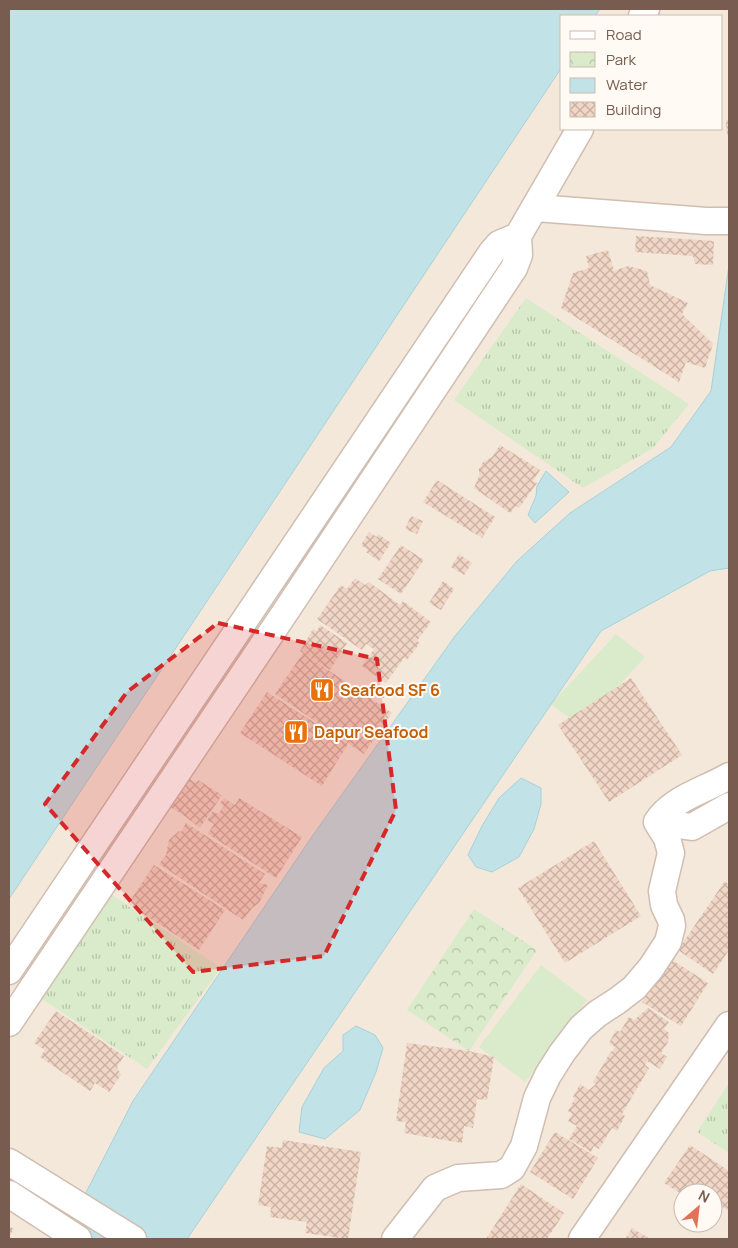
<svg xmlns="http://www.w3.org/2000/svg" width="738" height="1248" viewBox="0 0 738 1248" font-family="Manrope,sans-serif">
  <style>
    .residential { fill: #f4e8db; fill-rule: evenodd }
    .grass { fill: url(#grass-tufts) }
    .park { fill: url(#park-crowns) }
    .garden { fill: #d9ebca }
    .water { fill: #c1e2e6; stroke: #a7d2d8 }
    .building { fill: url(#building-cross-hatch) }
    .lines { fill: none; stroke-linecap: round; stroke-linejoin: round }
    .minor-casing { stroke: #cfbeb1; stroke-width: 29 }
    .minor { stroke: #fff; stroke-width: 26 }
    .marked { fill: #d62828; fill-opacity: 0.2; stroke: #d62828; stroke-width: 4; stroke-dasharray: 10 6; stroke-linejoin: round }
    .labels { text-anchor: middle; stroke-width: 4; stroke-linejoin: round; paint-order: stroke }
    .food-label { font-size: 16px; font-weight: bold; fill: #c56008; stroke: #fffaf3; text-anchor: start }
  </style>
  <defs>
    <pattern id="grass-tufts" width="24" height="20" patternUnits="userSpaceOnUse" patternTransform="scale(1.25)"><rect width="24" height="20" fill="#d9ebca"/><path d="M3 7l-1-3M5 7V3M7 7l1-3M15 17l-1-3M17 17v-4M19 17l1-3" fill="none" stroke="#b5c2a6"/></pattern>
    <pattern id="park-crowns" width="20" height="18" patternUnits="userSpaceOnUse" patternTransform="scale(1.25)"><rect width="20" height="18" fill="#d9ebca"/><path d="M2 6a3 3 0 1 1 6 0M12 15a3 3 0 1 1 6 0" fill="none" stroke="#b5c2a6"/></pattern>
    <pattern id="building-cross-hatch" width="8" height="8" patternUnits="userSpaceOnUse" patternTransform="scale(1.25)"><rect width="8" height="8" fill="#f1d5c5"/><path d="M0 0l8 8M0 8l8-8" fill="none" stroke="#c8b0a2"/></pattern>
  </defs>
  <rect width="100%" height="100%" fill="#fcf6ed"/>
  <!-- residential -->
  <path class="residential" d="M600,9H729V1239H9V899L562,67V129H722V16H595ZM683,1193H713V1223H683Z"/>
  <!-- grass -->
  <path class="grass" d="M526,298L689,404L653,448L583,488L454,400Z
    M109,893L221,968L147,1069L39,997Z
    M729,1083V1153L697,1132Z"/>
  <!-- park -->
  <path class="park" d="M474,909L537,950L469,1051L407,1010Z"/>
  <!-- garden -->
  <path class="garden" d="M616,634L645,657L581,727L551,704Z
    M541,965L587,1000L525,1082L479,1047Z"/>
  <!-- water -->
  <path class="water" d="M9,9H600L595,16H562V67L9,899Z
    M729,265V568L710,571L601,631L187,1239H62L133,1101L313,835L455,636L517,561L570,513L671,447L711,391Z
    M546,471L569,492L535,523L528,515L536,496L537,486Z
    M521,778L541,788V804L534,829L519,857L492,872L476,867L468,855L482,826L499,798Z
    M356,1026L375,1035L383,1048L376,1072L360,1110L325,1139L299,1132L302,1107L324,1068L343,1051V1035Z"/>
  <!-- building -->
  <path class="building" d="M726,120H729V135H727Z
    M636,236L714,241L713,265L695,264L693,256L635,252Z
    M608,250L614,271L628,266L647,271L650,285L688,303L682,314L713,344L705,368L686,362L679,382L561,308L573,273L589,268L586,256Z
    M500,445L540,470L533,481L537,483L519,508L516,506L510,513L474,488L479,476V469L483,462L492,457Z
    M437,480L495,517L482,538L423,502Z
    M411,516L423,521L417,534L405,529Z
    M369,532L377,537L378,534L391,543L379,561L366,552L368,550L361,545Z
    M401,545L424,560L401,594L378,579Z
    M459,554L472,563L464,575L451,567Z
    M355,578L365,585L369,582L400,605L403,601L431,622L417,641L420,643L407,660L404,658L386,683L362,666L374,649L366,644L362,650L317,619L341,585L347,589Z
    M443,581L454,589L441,610L429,603Z
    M320,625L347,643L330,670L300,651L313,629L317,631Z
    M303,653L392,713L364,754L275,694Z
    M631,678L682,755L609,802L558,725Z
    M267,692L348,744L322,786L240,733Z
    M185,776L196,783L198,780L222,795L200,828L182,814L166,805Z
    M224,798L235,805L239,798L302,837L276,878L208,834L214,824L207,820L213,811L218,814L224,806L220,803Z
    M186,823L265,874L259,883L268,885L259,903L252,908L243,920L159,864L166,855L169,840L179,831L181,832Z
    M594,841L641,916L565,963L518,888Z
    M154,865L225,910L199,950L128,904Z
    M725,881L729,885V950L713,974L678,950Z
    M669,958L708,983L681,1026L642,1002Z
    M648,1008L669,1022L664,1029L669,1033L668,1042L661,1053L667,1057L660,1069L647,1061L645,1065L649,1068L622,1114L625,1116L617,1131L612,1128L599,1149L594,1146L591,1152L569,1139L577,1126L568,1121L572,1114L568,1111L575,1098L573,1097L580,1084L589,1090L596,1084L593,1082L611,1051L612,1052L615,1047L609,1043L616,1030L620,1032L629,1017L634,1020Z
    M56,1011L124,1056L117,1067L121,1075L109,1092L95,1083L90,1091L40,1057L45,1050L34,1043Z
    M407,1043L469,1051L494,1057L487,1100L477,1099L473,1128L464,1126L462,1143L404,1133L406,1122L396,1121Z
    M555,1132L598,1158L573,1199L530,1172Z
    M283,1140L361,1152L348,1239L305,1233L307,1222L270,1217L271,1207L258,1205L267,1146L282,1148Z
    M690,1145L729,1171V1211L713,1201V1193H702L690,1185L683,1195L664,1183Z
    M521,1184L564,1213L547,1239H486Z
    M9,1226L14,1229L9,1237Z
    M632,1228L650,1239H625Z"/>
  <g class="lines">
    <defs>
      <path id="minor" d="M642,16L646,9
        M536,208L706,221H729
        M657,822C672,798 706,790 729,776
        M657,822L692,827L729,806
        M9,971L492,252L499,244L518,236
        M9,1023L288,608L514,268L519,255L518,236L580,129
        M9,1162L133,1239
        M9,1194L78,1239
        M395,1239L435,1188L458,1178L501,1175L512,1168L524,1146L537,1098L548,1075L562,1053L581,1028L597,1014L617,1001L634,988L651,968L668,942L672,926L671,920L664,905L662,891L671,853L667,838L657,822
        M582,1239L729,1025"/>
    </defs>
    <!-- minor casing -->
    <use href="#minor" class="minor-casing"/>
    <!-- minor -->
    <use href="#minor" class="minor"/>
  </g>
  <!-- marked area -->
  <path class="marked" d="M218,623L377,659L396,810L324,956L193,972L45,804L127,692Z"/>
  <!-- icons -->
  <defs>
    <symbol id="restaurant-square" viewBox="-11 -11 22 22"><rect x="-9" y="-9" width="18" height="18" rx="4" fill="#e8710a" stroke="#fffaf3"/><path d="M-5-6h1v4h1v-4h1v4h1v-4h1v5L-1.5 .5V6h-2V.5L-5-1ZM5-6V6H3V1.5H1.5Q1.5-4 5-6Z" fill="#fff"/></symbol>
  </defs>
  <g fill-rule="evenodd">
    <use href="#restaurant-square" x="308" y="676" width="28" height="28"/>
    <use href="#restaurant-square" x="282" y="718" width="28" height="28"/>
  </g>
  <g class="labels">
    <!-- food labels -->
    <g class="food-label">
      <text x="340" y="696">Seafood SF 6</text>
      <text x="314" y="738">Dapur Seafood</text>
    </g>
  </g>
  <!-- border -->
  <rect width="738" height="1248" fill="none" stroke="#785c4f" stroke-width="20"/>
  <!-- legend -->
  <rect x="560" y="15" width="162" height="115" fill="#fffaf3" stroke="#c9bbb1"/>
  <rect x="570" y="31" width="25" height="8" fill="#ffffff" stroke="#c9bbb1"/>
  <text x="606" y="40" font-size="15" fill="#785c4f">Road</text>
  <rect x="570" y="52" width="25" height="15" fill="url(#park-crowns)" stroke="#c9bbb1"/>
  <text x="606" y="65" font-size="15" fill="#785c4f">Park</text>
  <rect x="570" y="78" width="25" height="15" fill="#c1e2e6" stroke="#c9bbb1"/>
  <text x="606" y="90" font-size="15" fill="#785c4f">Water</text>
  <rect x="570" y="102" width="25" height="15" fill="url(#building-cross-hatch)" stroke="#c9bbb1"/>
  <text x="606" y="115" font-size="15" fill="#785c4f">Building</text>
  <!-- north arrow -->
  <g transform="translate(698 1208) rotate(28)"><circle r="24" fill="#fffaf3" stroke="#c9bbb1"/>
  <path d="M0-4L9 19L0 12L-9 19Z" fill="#e17157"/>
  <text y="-8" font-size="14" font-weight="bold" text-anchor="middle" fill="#785c4f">N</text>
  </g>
</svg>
